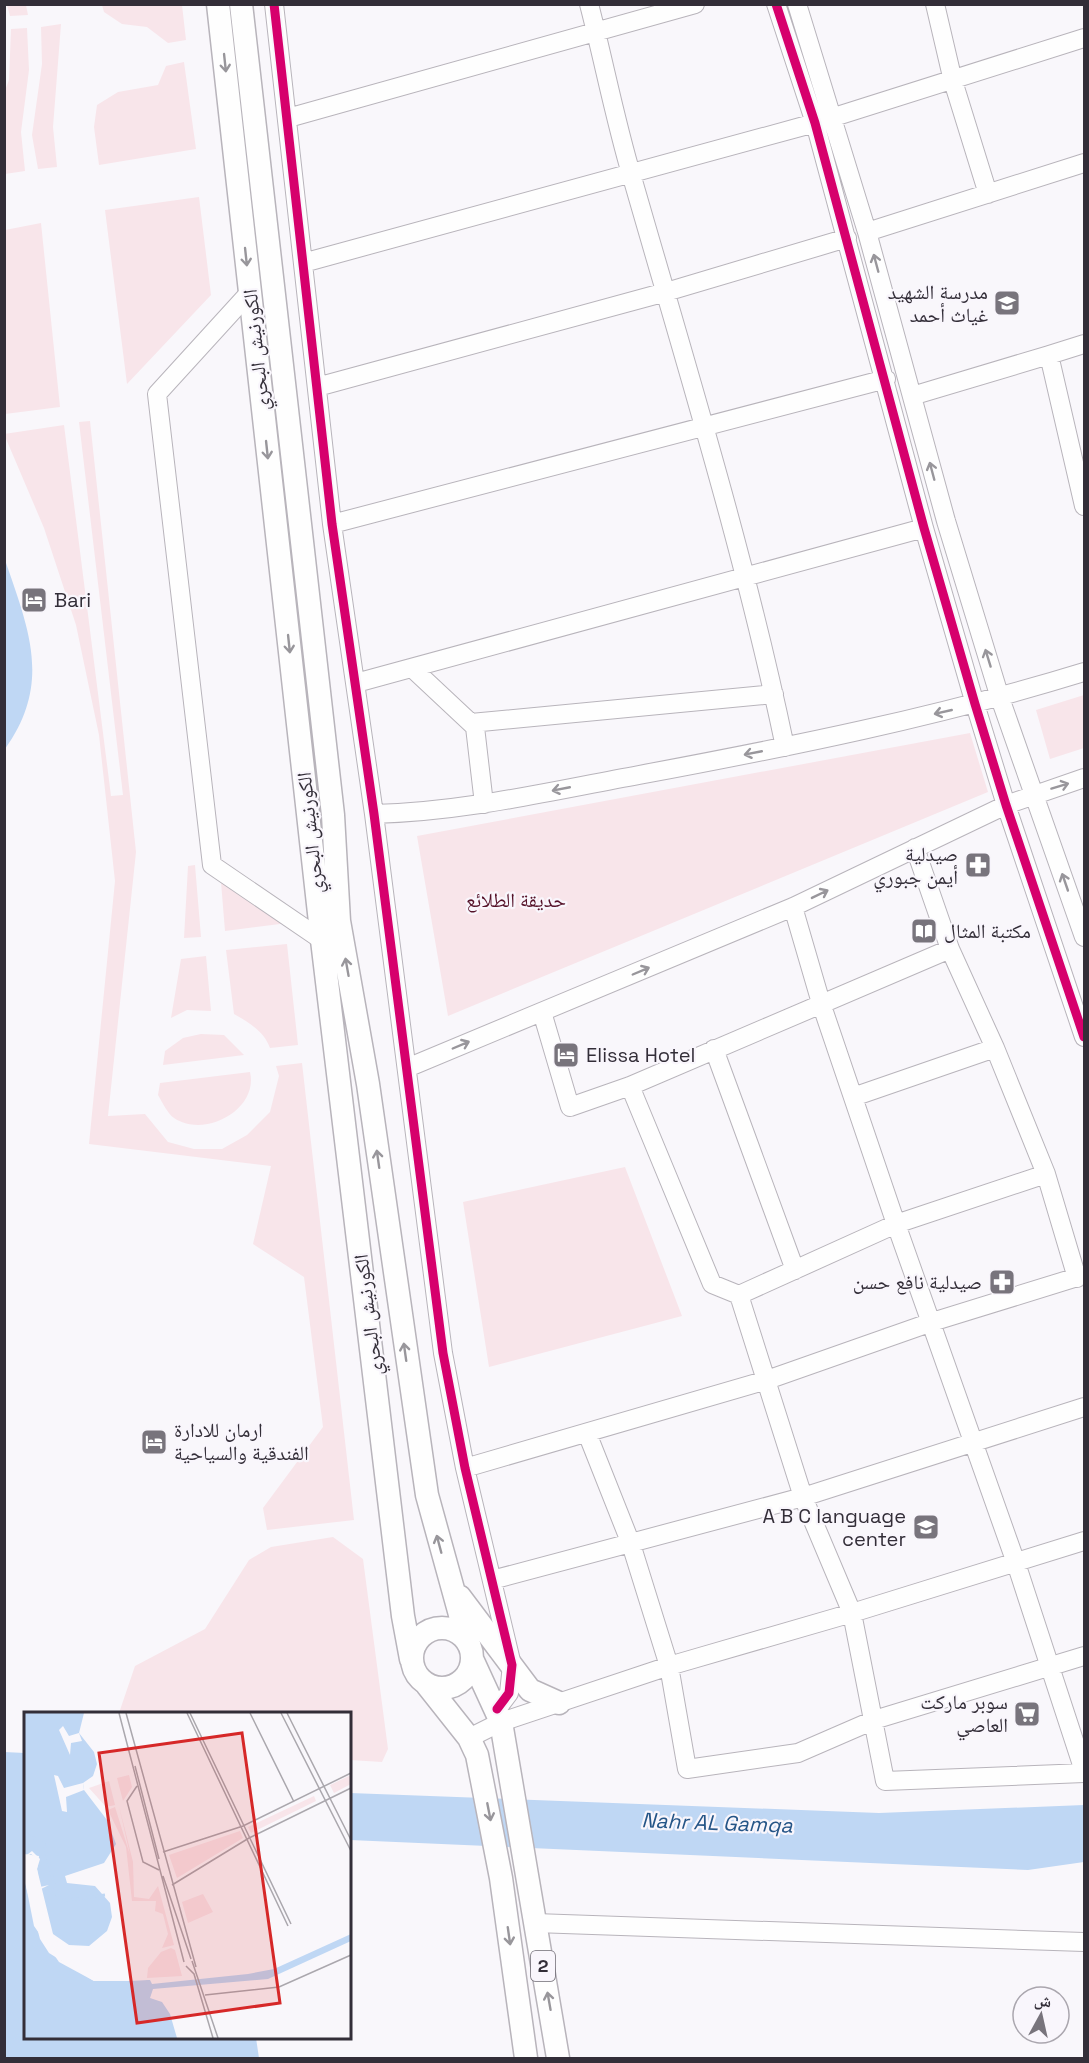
<svg xmlns="http://www.w3.org/2000/svg" width="1089" height="2063" viewBox="0 0 1089 2063" font-family="'Space Grotesk','Noto Naskh Arabic',sans-serif">
  <style>
    .green { fill: #f8e5ea }
    .water { fill: #bfd7f4 }
    .lines { fill: none; stroke-linecap: round; stroke-linejoin: round }
    .minor-casing { stroke: #b8b4bb; stroke-width: 20 }
    .major-casing { stroke: #b8b4bb; stroke-width: 25 }
    .minor { stroke: #fefefe; stroke-width: 18 }
    .major { stroke: #fefefe; stroke-width: 22 }
    .cycleway-casing { stroke: #f9f6fc; stroke-width: 13 }
    .cycleway { stroke: #d6006c; stroke-width: 9 }
    .oneway { stroke: #98969b }
    .labels { text-anchor: middle; stroke-width: 4.5; stroke-linejoin: round; paint-order: stroke }
    .shield { fill: #f9f6fc; stroke: #6e6a73; stroke-width: 1.5 }
    .shield-label { font-size: 18px; font-weight: bold; fill: #332e38 }
    .poi-label { font-size: 20px; fill: #332e38; stroke: #f9f6fc; text-anchor: end }
    .street-label { font-size: 20px; fill: #332e38; stroke: #f9f6fc }
    .park-label { font-size: 20px; fill: #551229; stroke: #f9f6fc }
    .water-label { font-size: 21px; font-style: italic; fill: #255587; stroke: #f9f6fc }
    .inset-river { fill: none; stroke: #bfd7f4; stroke-width: 3 }
    .inset-road { fill: none; stroke: #aaa7ad; stroke-width: 1.5 }
    .view { fill: #d62828; fill-opacity: 0.15; stroke: #d62828; stroke-width: 3 }
    .inset-edge { fill: none; stroke: #332e38; stroke-width: 3 }
  </style>
  <rect width="100%" height="100%" fill="#f9f7fb"/>
  <!-- green -->
  <path class="green" d="M7,5H26L28,15L10,16Z
    M102,5H182L186,40L168,43L147,27L122,24L104,12Z
    M61,24L53,127L57,167L38,169L32,135L42,64L41,27Z
    M27,28L29,70L21,132L25,171L5,174L4,93L9,80L11,29Z
    M184,62L196,149L99,165L94,127L97,105L118,92L158,85L166,66Z
    M199,197L211,295L127,384L105,210Z
    M41,223L60,407L5,414V230Z
    M90,421L136,852L108,1116L145,1114L168,1142L194,1149H222L247,1135L270,1112L279,1076L276,1066L302,1063L354,1520L267,1530L263,1508L323,1427L304,1277L253,1244L271,1166L89,1144L115,881L99,735L76,625L44,528L4,434L64,425L111,796L123,795L79,422Z
    M1084,695V748L1050,759L1036,710Z
    M970,733L988,792L448,1016L417,836Z
    M195,865L201,937L184,938L188,866Z
    M220,870L296,922L225,931Z
    M287,944L298,1045L270,1048C264,1031 248,1022 234,1014L226,950Z
    M206,956L211,1011L187,1010L171,1018L181,959Z
    M201,1034L224,1035L244,1055L163,1065L165,1051L183,1038Z
    M250,1072C259,1109 205,1139 174,1118C168,1114 162,1102 158,1095L160,1083Z
    M625,1167L682,1316L489,1367L463,1202Z
    M333,1537L363,1559L388,1749L382,1762L350,1760V1714L119,1713L135,1666L205,1629L249,1560L271,1547Z"/>
  <!-- water -->
  <path class="water" d="M5,560C29,630 52,683 5,749Z
    M4,1752L25,1753L26,2038H256L259,2058H5Z
    M350,1793L879,1813L1084,1805V1862L1028,1870L350,1840Z"/>
  <g class="lines">
    <defs>
      <path id="minor" d="M274,4L332,524L374,814L443,1353L465,1468L512,1665L509,1693L497,1709
        M589,4C604,62 615,120 632,177C686,365 745,555 785,747
        M776,4L815,123L924,528L975,704L1006,805L1084,1037
        M797,4L867,232L946,521L1000,698L1084,937
        M935,4L953,81L988,194
        M288,118L695,4
        M867,232L1084,163
        M303,263L815,123L1084,38
        M250,292L157,394L212,865L322,940
        M1084,344L1049,355L1084,506
        M317,387L666,292L847,238
        M912,396L1049,355
        M332,524L886,379
        M412,668L475,727L484,804
        M356,683L924,528
        M471,723L774,694
        M374,814C464,812 551,791 639,775C789,747 938,717 1084,672
        M915,848L950,949L995,1048L1046,1174L1077,1278
        M793,907L821,1003L896,1224L1016,1563L1084,1771
        M542,1012L570,1107L630,1086L950,949
        M714,1049L795,1270
        M407,1068L793,907L1006,805L1084,778
        M630,1086L712,1284L739,1295L896,1224L1046,1174
        M853,1097L995,1048
        M739,1295L803,1497L852,1613L885,1781L1084,1773
        M587,1433L631,1544L669,1666L687,1769L798,1753L874,1720L1084,1656
        M465,1468L767,1380L932,1322L1084,1275
        M492,1580L803,1497L1084,1407
        M469,1738L501,1722L669,1666L852,1613L1084,1541
        M535,1923L1084,1942"/>
      <path id="major" d="M218,4L322,940L403,1616L411,1659
        M241,4L333,815L339,921L368,1084L427,1495L467,1640
        M460,1597L530,1690L559,1703
        M412 1658a30 30 0 1 1 60 0a30 30 0 1 1-60 0Z
        M473,1661L501,1722L558,2058
        M427,1685L469,1738L477,1755L501,1878L526,2058"/>
    </defs>
    <!-- minor casing -->
    <use href="#minor" class="minor-casing"/>
    <!-- major casing -->
    <use href="#major" class="major-casing"/>
    <!-- minor -->
    <use href="#minor" class="minor"/>
    <!-- major -->
    <use href="#major" class="major"/>
    <defs>
      <path id="cycleway" d="M274,4L332,524L374,814L443,1353L465,1468L512,1665L509,1693L497,1709
        M776,4L815,123L924,528L975,704L1006,805L1084,1037"/>
    </defs>
    <!-- cycleway casing -->
    <use href="#cycleway" class="cycleway-casing"/>
    <!-- cycleway -->
    <use href="#cycleway" class="cycleway"/>
  </g>
  <!-- one-way arrows -->
  <defs><path id="oneway-shaft" d="M-6 0H5M1.5-3L5.5 0L1.5 3" fill="none" stroke-width="1.6" stroke-linecap="round" stroke-linejoin="round" transform="scale(1.5)"/></defs>
  <g class="oneway">
    <use href="#oneway-shaft" transform="translate(225 63) rotate(84)"/>
    <use href="#oneway-shaft" transform="translate(246 257) rotate(84)"/>
    <use href="#oneway-shaft" transform="translate(876 263) rotate(-105)"/>
    <use href="#oneway-shaft" transform="translate(267 450) rotate(84)"/>
    <use href="#oneway-shaft" transform="translate(932 471) rotate(-105)"/>
    <use href="#oneway-shaft" transform="translate(289 644) rotate(84)"/>
    <use href="#oneway-shaft" transform="translate(988 658) rotate(-107)"/>
    <use href="#oneway-shaft" transform="translate(943 712) rotate(167)"/>
    <use href="#oneway-shaft" transform="translate(753 753) rotate(169)"/>
    <use href="#oneway-shaft" transform="translate(1060 786) rotate(-17)"/>
    <use href="#oneway-shaft" transform="translate(561 789) rotate(169)"/>
    <use href="#oneway-shaft" transform="translate(1065 882) rotate(-109)"/>
    <use href="#oneway-shaft" transform="translate(820 894) rotate(-26)"/>
    <use href="#oneway-shaft" transform="translate(347 967) rotate(-100)"/>
    <use href="#oneway-shaft" transform="translate(641 971) rotate(-23)"/>
    <use href="#oneway-shaft" transform="translate(461 1045) rotate(-23)"/>
    <use href="#oneway-shaft" transform="translate(378 1159) rotate(-98)"/>
    <use href="#oneway-shaft" transform="translate(405 1352) rotate(-98)"/>
    <use href="#oneway-shaft" transform="translate(439 1544) rotate(-105)"/>
    <use href="#oneway-shaft" transform="translate(489 1812) rotate(79)"/>
    <use href="#oneway-shaft" transform="translate(509 1936) rotate(82)"/>
    <use href="#oneway-shaft" transform="translate(549 2001) rotate(-100)"/>
  </g>
  <!-- icons -->
  <defs>
    <symbol id="school-square" viewBox="-11 -11 22 22"><rect x="-9" y="-9" width="18" height="18" rx="4" fill="#78747c" stroke="#f9f6fc"/><path d="M0-5L7-2L0 1L-7-2ZM-4 1L0 2.5L4 1V4Q0 6-4 4Z" fill="#fff"/></symbol>
    <symbol id="hotel-square" viewBox="-11 -11 22 22"><rect x="-9" y="-9" width="18" height="18" rx="4" fill="#78747c" stroke="#f9f6fc"/><path d="M-6-4.5h1.5V1H6V5H4.5V3h-9V5H-6ZM-4 0a1.8 1.8 0 1 1 3.6 0ZM.5 0V-2.5h3Q6-2.5 6 0Z" fill="#fff"/></symbol>
    <symbol id="pharmacy-square" viewBox="-11 -11 22 22"><rect x="-9" y="-9" width="18" height="18" rx="4" fill="#78747c" stroke="#f9f6fc"/><path d="M-2-6h4v4h4v4h-4v4h-4v-4h-4v-4h4Z" fill="#fff"/></symbol>
    <symbol id="library-square" viewBox="-11 -11 22 22"><rect x="-9" y="-9" width="18" height="18" rx="4" fill="#78747c" stroke="#f9f6fc"/><path d="M-6-4Q-3-5.5-.7-3.5V5Q-3 3-6 4ZM6-4Q3-5.5 .7-3.5V5Q3 3 6 4Z" fill="#fff"/></symbol>
    <symbol id="supermarket-square" viewBox="-11 -11 22 22"><rect x="-9" y="-9" width="18" height="18" rx="4" fill="#78747c" stroke="#f9f6fc"/><path d="M-6-5.5h2.5l.6 2H6L4.5 2H-2.5L-4.4-4H-6ZM-1.5 3.2a1.3 1.3 0 1 0 .1 0ZM3 3.2a1.3 1.3 0 1 0 .1 0Z" fill="#fff"/></symbol>
  </defs>
  <g fill-rule="evenodd">
    <use href="#school-square" x="992" y="288" width="30" height="30"/>
    <use href="#hotel-square" x="19" y="585" width="30" height="30"/>
    <use href="#pharmacy-square" x="963" y="850" width="30" height="30"/>
    <use href="#library-square" x="909" y="916" width="30" height="30"/>
    <use href="#hotel-square" x="551" y="1040" width="30" height="30"/>
    <use href="#pharmacy-square" x="987" y="1267" width="30" height="30"/>
    <use href="#hotel-square" x="139" y="1427" width="30" height="30"/>
    <use href="#school-square" x="911" y="1512" width="30" height="30"/>
    <use href="#supermarket-square" x="1012" y="1699" width="30" height="30"/>
  </g>
  <g class="labels">
    <!-- shield labels -->
    <rect class="shield" x="531" y="1951" width="24" height="30" rx="4.5"/>
    <g class="shield-label">
      <text x="543" y="1972">2</text>
    </g>
    <!-- poi labels -->
    <g class="poi-label">
      <text x="988" y="299">مدرسة الشهيد<tspan x="988" dy="23">غياث أحمد</tspan></text>
      <text x="54" y="607" text-anchor="start">Bari</text>
      <text x="958" y="861">صيدلية<tspan x="958" dy="23">أيمن جبوري</tspan></text>
      <text x="944" y="938" text-anchor="start">مكتبة المثال</text>
      <text x="586" y="1062" text-anchor="start">Elissa Hotel</text>
      <text x="982" y="1289">صيدلية نافع حسن</text>
      <text x="174" y="1437" text-anchor="start">ارمان للادارة<tspan x="174" dy="23">الفندقية والسياحية</tspan></text>
      <text x="906" y="1523">A B C language<tspan x="906" dy="23">center</tspan></text>
      <text x="1008" y="1709">سوبر ماركت<tspan x="1008" dy="23">العاصي</tspan></text>
    </g>
    <!-- street labels -->
    <g class="street-label">
      <text transform="translate(256 350) rotate(-96)" y="7">الكورنيش البحري</text>
      <text transform="translate(310 833) rotate(-96)" y="7">الكورنيش البحري</text>
      <text transform="translate(368 1315) rotate(-97)" y="7">الكورنيش البحري</text>
    </g>
    <!-- park labels -->
    <g class="park-label">
      <text x="516" y="907">حديقة الطلائع</text>
    </g>
    <!-- water labels -->
    <g class="water-label">
      <text transform="translate(717 1823) rotate(2)" y="7">Nahr AL Gamqa</text>
    </g>
  </g>
  <!-- overview -->
  <g transform="translate(24 1712)">
    <rect width="327" height="327" fill="#f9f7fb"/>
    <path d="M105,63L108,75L99,89L93,66ZM327,63V72L310,81L306,73ZM85,69L91,93L82,95L65,76ZM290,84L292,89L227,121L224,115ZM95,94L109,150L110,185L125,187L134,174L150,233L138,236L144,222L139,202L131,199L132,189H108L102,135L84,98L91,95L106,143ZM216,119L219,126L153,166L145,143ZM179,182L189,200L164,211L158,190ZM147,236L151,238L158,264L123,266L124,256L137,240Z" fill="#f8e5ea"/>
    <path d="M0,1H60L55,21L70,40L73,52L69,64L59,71L60,78L83,108L92,132L80,151L41,164L43,171L71,174L86,191L88,205L83,219L65,234L45,233L29,222L13,157L15,144L0,142ZM0,167L16,227L25,241L70,269L126,268L128,272L224,262L250,257L327,222V229L244,267L129,277L126,286L138,290L146,302L153,326H0Z" fill="#bfd7f4"/>
    <path d="M39,14L45,24L55,21L58,29L47,31L46,43L35,18ZM30,63L34,64L40,76L59,71L60,78L42,85L43,100L38,99ZM8,139L16,147L13,157L16,175L25,173L17,177L24,214L34,231L21,214L10,157L12,146L7,142L0,145ZM0,164L18,226L37,248L70,266L123,269H70L35,250L10,214Z" fill="#f9f7fb"/>
    <path class="inset-river" d="M0,121L20,132L33,183L38,189L81,183"/>
    <path class="inset-road" d="M95,1L160,250M102,1L172,255M163,1L264,214M166,1L267,212M226,1L270,90M257,1L327,139M263,1L327,128M111,54L135,147M113,74L103,89L119,150L135,158M139,140L219,114L327,61M139,164L167,247M148,173L225,126L327,76M168,249L194,326M162,254L170,262L189,326M181,283L255,275L327,243"/>
    <path class="view" d="M218,21L256,291L113,311L75,41Z"/>
    <rect width="327" height="327" class="inset-edge"/>
  </g>
  <!-- border -->
  <rect width="1089" height="2063" fill="none" stroke="#332e38" stroke-width="12"/>
  <!-- north arrow -->
  <g transform="translate(1041 2015) rotate(8)"><circle r="28" fill="#f9f6fc" stroke="#aaa6ae" stroke-width="1.5"/>
  <path d="M0-4.5L10 22L0 15L-10 22Z" fill="#78747c"/>
  <text y="-9" font-size="16" font-weight="bold" text-anchor="middle" fill="#332e38">ش</text>
  </g>
</svg>
